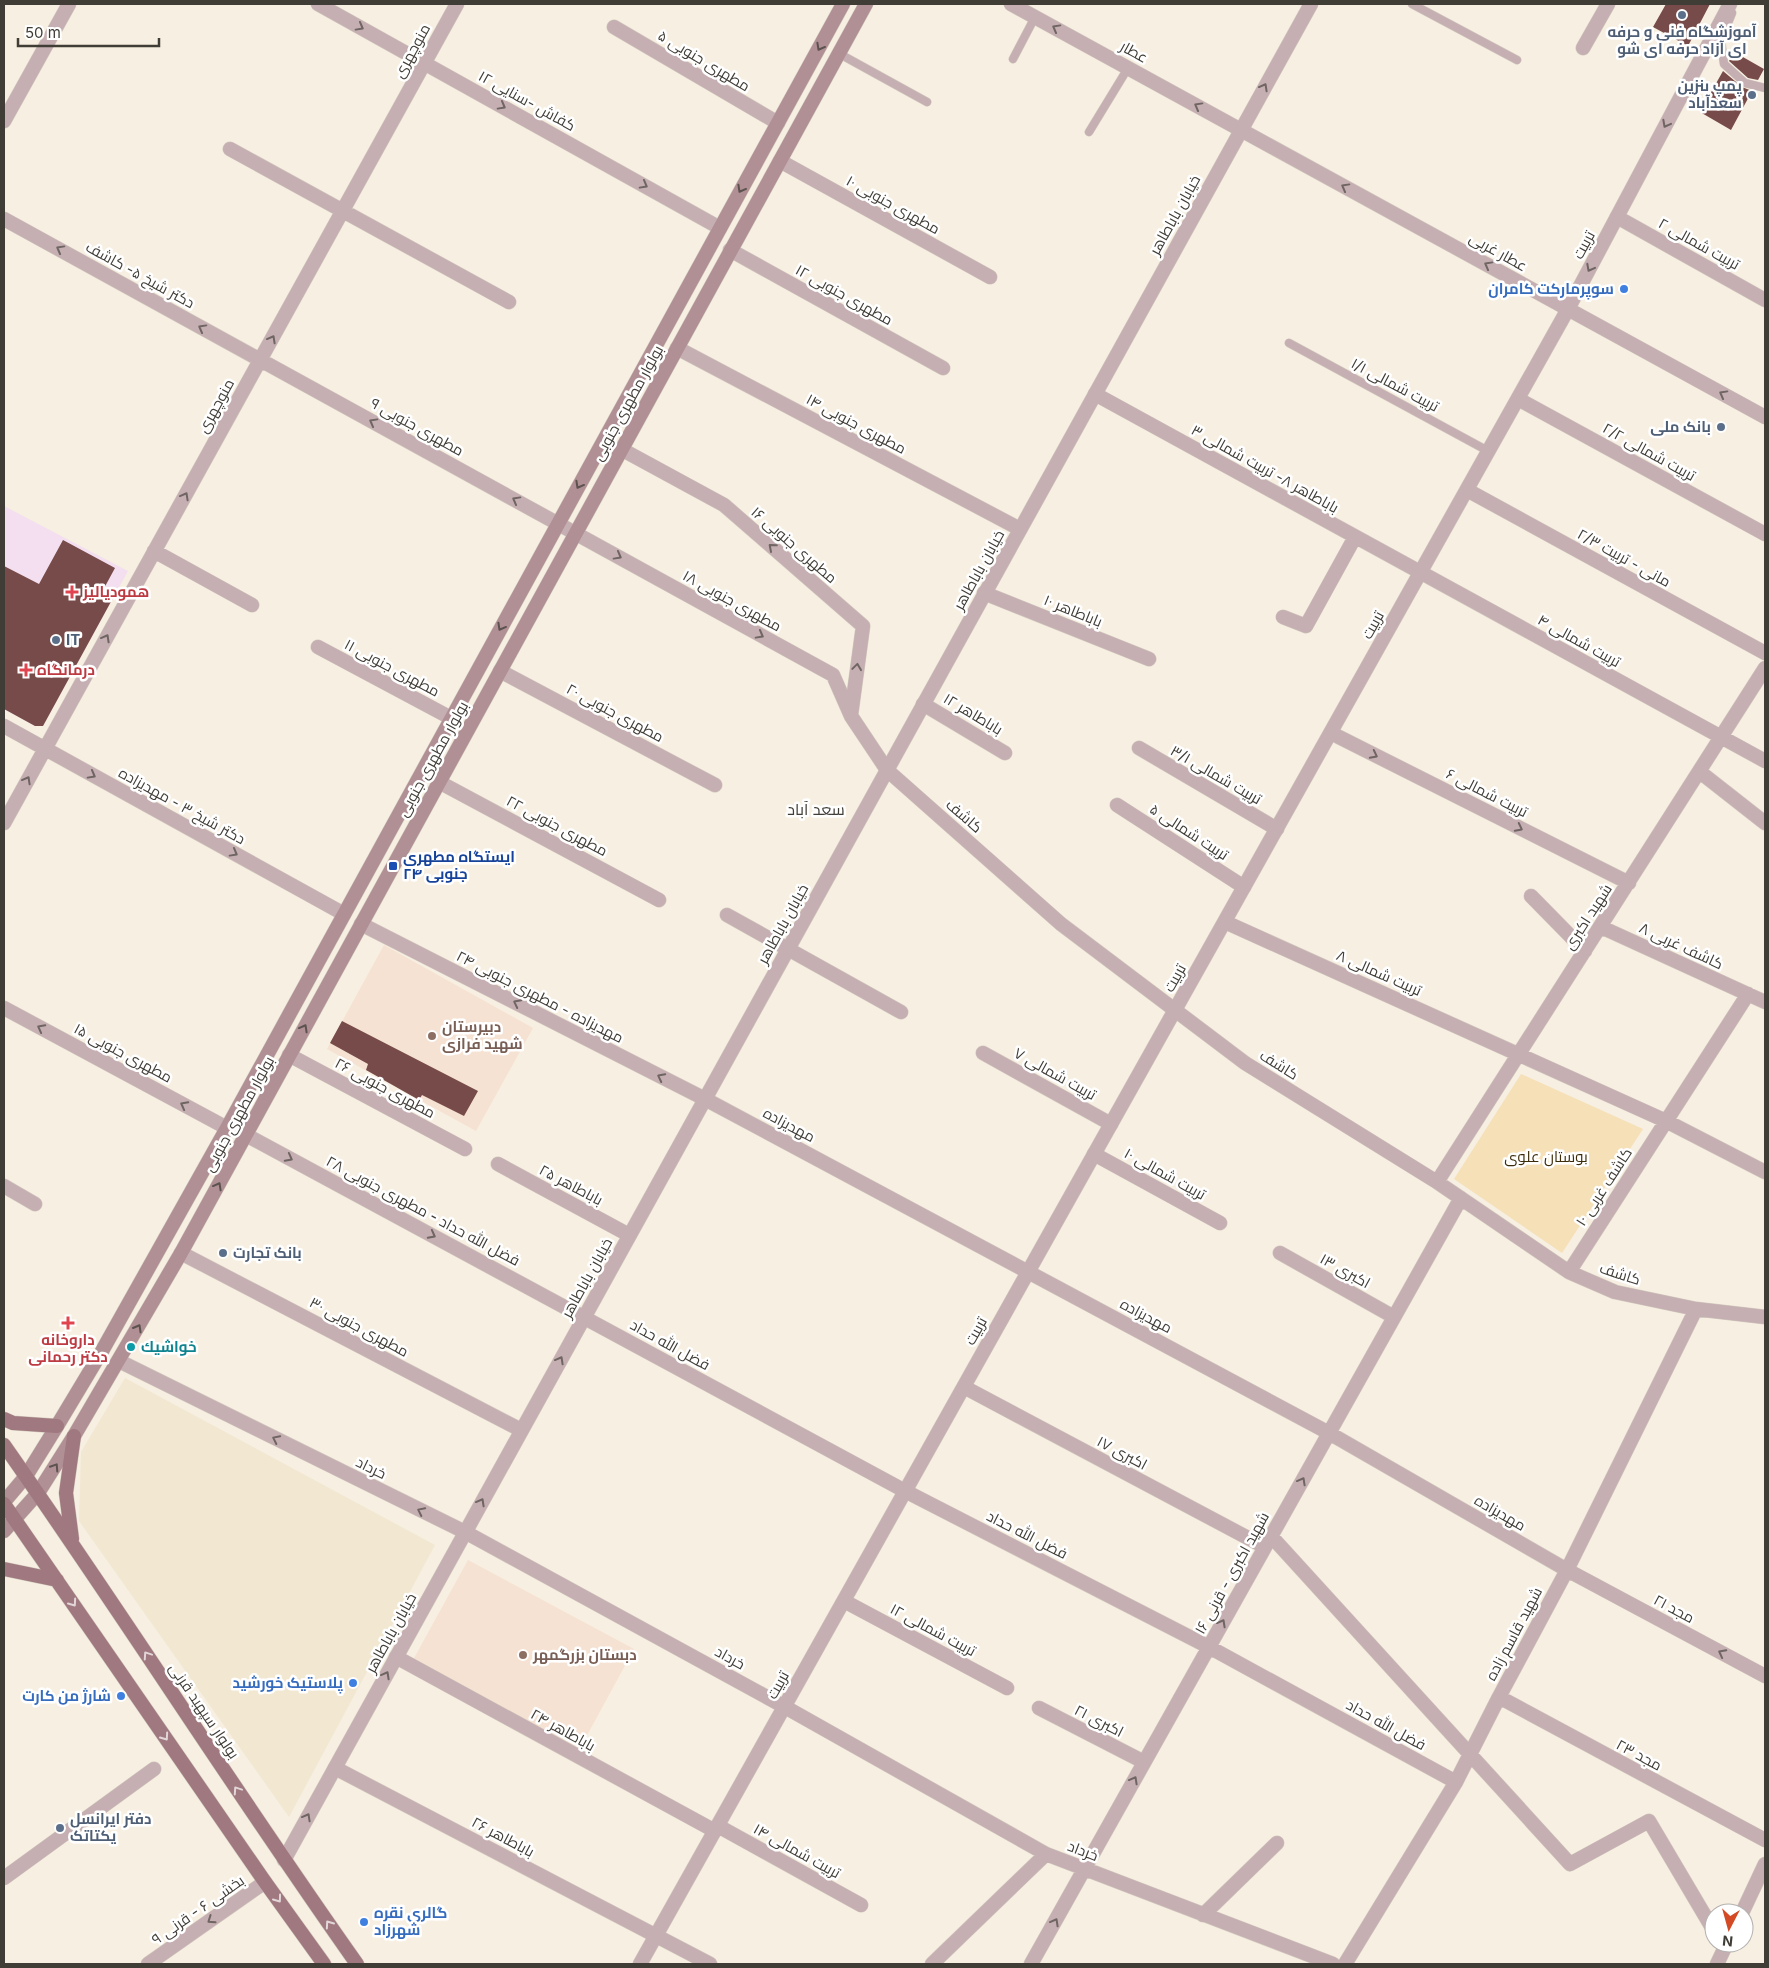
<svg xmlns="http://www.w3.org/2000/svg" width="1769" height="1968" viewBox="0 0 1769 1968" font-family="Inter,Cairo,sans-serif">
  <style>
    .built { fill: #f2e7d1 }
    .education { fill: #f5e2d2 }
    .medical { fill: #f3dfef }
    .green { fill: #f5e0b8 }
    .building { fill: #774b49 }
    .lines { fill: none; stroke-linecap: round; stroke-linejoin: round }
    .service-casing { stroke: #d2cbbf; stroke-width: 9 }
    .minor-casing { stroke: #d2cbbf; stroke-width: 15 }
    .tertiary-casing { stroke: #d2cbbf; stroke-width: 15 }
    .secondary-casing { stroke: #d2cbbf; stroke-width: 15 }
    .primary-casing { stroke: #d2cbbf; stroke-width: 15 }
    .service { stroke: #c6afb3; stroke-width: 8 }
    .minor { stroke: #c6afb3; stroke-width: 14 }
    .tertiary { stroke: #c6afb3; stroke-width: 14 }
    .secondary { stroke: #b08f95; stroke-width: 14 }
    .primary { stroke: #a0787f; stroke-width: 14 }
    .oneway { stroke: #6f6562 }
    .oneway2 { stroke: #5c524e }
    .oneway3 { stroke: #e2d6d9 }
    .service-dot { fill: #5c6f8a; stroke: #fff; stroke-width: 2 }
    .shop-dot { fill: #3f7fe0; stroke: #fff; stroke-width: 2 }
    .health-dot { fill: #e0444e; stroke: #fff; stroke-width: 2 }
    .transit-dot { fill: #1a4fb4; stroke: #fff; stroke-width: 2 }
    .education-dot { fill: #8d6e63; stroke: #fff; stroke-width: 2 }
    .culture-dot { fill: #0f9aa8; stroke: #fff; stroke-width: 2 }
    .labels { text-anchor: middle; stroke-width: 5; stroke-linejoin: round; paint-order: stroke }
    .service-label { font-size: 15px; font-weight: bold; fill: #4e5e75; stroke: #fff; text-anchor: start }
    .street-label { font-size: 15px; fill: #403d37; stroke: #fff }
    .shop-label { font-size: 15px; font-weight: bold; fill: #366cbe; stroke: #fff; text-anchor: end }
    .health-label { font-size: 15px; font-weight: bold; fill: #be3a42; stroke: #fff; text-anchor: start }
    .transit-label { font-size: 15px; font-weight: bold; fill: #164399; stroke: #fff; text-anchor: start }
    .education-label { font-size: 15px; font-weight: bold; fill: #785e54; stroke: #fff; text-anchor: start }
    .park-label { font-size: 15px; fill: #3c2c09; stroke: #fff }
    .culture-label { font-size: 15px; font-weight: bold; fill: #0d838f; stroke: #fff; text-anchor: start }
    .neighbourhood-label { font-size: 16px; fill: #403d37; stroke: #fff }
  </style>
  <rect width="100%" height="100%" fill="#f7efe1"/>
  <!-- built -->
  <path class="built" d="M125,1378L435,1545L289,1817L79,1521L81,1452Z"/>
  <!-- education -->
  <path class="education" d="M384,945L533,1028L476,1131L327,1049Z
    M468,1560L634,1649L579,1750L413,1660Z"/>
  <!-- medical -->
  <path class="medical" d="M4,506L128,571L43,726H35L4,709Z"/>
  <!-- green -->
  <path class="green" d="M1521,1074L1643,1129L1562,1253L1454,1179Z"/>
  <!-- building -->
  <path class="building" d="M1666,4H1710L1688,46L1653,27Z
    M1734,52L1764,69L1758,80L1748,78L1729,61Z
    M1723,71L1742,87L1752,91L1731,130L1700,112Z
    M63,540L115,568L102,592L113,598L43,726H35L4,709V566L39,584Z
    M342,1021L478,1091L464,1116L422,1095L419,1100L366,1070L368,1064L330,1043Z"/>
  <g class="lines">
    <defs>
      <path id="service" d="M1412,4L1517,60
        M1732,13L1721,40L1724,64L1745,83L1765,88
        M838,53L927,102
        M1013,59L1035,17
        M1089,132L1128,68
        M1289,343L1488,451"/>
      <path id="minor" d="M1011,4L1765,417
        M614,27L778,123
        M1583,48L1608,4
        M230,149L509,302
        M780,161L990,277
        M1617,217L1765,300
        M4,219L833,675L851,716L887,770L1061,924L1245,1063L1437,1182L1569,1272L1615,1292L1696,1309L1765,1317
        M730,250L943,368
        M677,348L1020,529
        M1095,394L1765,761
        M1518,399L1765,534
        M621,449L724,505L863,626L851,715
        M1467,490L1765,653
        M154,551L252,605
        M984,593L1149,659
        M1283,617L1306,626L1355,537
        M318,647L451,718
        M500,671L715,785
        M923,704L1005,753
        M4,726L344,914
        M1331,733L1629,883
        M1139,748L1277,829
        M1700,772L1765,823
        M439,782L659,900
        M1117,805L1244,887
        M4,823L457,4
        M1531,896L1585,951
        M727,915L901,1012
        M1225,922L1666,1121L1765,1172
        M361,924L705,1099L1329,1433L1567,1570L1765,1676
        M1601,927L1765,1002
        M4,1008L227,1128
        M983,1053L1111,1124
        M289,1055L465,1149
        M246,1135L905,1491L1209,1647L1456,1782
        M1094,1154L1220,1223
        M498,1164L629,1235
        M1437,1182L1765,668
        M4,1186L35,1204
        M181,1253L521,1430
        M1280,1253L1394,1317
        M1569,1272L1748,994
        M119,1361L465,1532L785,1707L1046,1854L1333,1964
        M964,1387L1265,1547
        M1271,1536L1570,1864L1649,1821L1714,1931
        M844,1601L1007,1688
        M396,1657L715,1831
        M1499,1697L1765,1840
        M1039,1708L1144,1762
        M335,1768L710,1964
        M718,1826L861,1905
        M4,1878L154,1769
        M1742,1913L1765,1864
        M1203,1915L1277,1843
        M148,1964L265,1882
        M932,1964L1046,1854
        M1031,1964L1461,1198
        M1345,1964L1456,1782L1499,1697L1567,1570L1696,1309
        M1717,1964L1727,1943"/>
      <path id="tertiary" d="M318,4L720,228
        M4,121L69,4
        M284,1860L1311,4
        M640,1964L1568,309L1730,4"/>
      <path id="secondary" d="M4,1502L26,1476L57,1426L102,1351L227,1128L843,4
        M4,1531L38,1493L74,1436L181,1253L866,4"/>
      <path id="primary" d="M4,1419L13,1423L57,1426
        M4,1445C124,1616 236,1793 357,1964
        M4,1504L265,1882L324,1964
        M72,1539L66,1493L74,1436
        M4,1569L57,1580"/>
    </defs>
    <!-- service casing -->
    <use href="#service" class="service-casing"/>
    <!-- minor casing -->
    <use href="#minor" class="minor-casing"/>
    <!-- tertiary casing -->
    <use href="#tertiary" class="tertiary-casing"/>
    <!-- secondary casing -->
    <use href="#secondary" class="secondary-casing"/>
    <!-- primary casing -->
    <use href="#primary" class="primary-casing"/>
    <!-- service -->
    <use href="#service" class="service"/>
    <!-- minor -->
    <use href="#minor" class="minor"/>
    <!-- tertiary -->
    <use href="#tertiary" class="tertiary"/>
    <!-- secondary -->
    <use href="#secondary" class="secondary"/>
    <!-- primary -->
    <use href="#primary" class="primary"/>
  </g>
  <!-- one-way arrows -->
  <defs><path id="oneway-chevron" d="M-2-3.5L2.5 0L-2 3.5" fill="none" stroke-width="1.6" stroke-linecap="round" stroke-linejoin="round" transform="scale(1.25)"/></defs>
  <g class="oneway">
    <use href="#oneway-chevron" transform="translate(360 27) rotate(29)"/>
    <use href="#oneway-chevron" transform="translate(1056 28) rotate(-151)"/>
    <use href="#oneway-chevron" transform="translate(1264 87) rotate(-61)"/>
    <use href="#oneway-chevron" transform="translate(502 106) rotate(29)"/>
    <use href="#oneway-chevron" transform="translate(1198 106) rotate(-151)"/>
    <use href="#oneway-chevron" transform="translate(1666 124) rotate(118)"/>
    <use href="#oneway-chevron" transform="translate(644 185) rotate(29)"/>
    <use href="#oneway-chevron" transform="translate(1345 187) rotate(-151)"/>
    <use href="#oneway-chevron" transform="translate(60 249) rotate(-151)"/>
    <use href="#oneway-chevron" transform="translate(1488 265) rotate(-151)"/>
    <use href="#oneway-chevron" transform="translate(1590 268) rotate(118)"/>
    <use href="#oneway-chevron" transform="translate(202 328) rotate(-151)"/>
    <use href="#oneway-chevron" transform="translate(272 339) rotate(-61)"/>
    <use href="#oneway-chevron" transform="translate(1723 394) rotate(-151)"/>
    <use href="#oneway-chevron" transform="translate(373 422) rotate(-151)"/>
    <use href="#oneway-chevron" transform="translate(185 496) rotate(-61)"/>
    <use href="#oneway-chevron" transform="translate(516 500) rotate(-151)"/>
    <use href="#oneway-chevron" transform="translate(772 547) rotate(-139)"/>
    <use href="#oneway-chevron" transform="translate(618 556) rotate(29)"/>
    <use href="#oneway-chevron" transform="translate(760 635) rotate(29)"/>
    <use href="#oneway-chevron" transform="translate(106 638) rotate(-61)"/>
    <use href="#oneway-chevron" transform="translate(857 667) rotate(-82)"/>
    <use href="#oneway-chevron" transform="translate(1374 755) rotate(27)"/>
    <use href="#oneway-chevron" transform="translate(92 775) rotate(29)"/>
    <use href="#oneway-chevron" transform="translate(27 780) rotate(-61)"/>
    <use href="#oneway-chevron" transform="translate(1519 828) rotate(27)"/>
    <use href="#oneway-chevron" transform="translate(234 853) rotate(29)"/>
    <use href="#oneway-chevron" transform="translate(517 1003) rotate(-153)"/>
    <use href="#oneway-chevron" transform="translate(41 1028) rotate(-152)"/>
    <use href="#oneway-chevron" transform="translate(661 1077) rotate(-153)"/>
    <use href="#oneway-chevron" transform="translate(184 1105) rotate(-152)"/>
    <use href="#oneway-chevron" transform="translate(289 1158) rotate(28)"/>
    <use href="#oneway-chevron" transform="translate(432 1235) rotate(28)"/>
    <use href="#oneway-chevron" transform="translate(560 1360) rotate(-61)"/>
    <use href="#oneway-chevron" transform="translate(276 1439) rotate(-154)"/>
    <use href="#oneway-chevron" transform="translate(1302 1481) rotate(-61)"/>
    <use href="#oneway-chevron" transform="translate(481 1502) rotate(-61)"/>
    <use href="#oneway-chevron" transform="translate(421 1511) rotate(-154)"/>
    <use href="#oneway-chevron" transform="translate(1222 1623) rotate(-61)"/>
    <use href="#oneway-chevron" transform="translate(1722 1653) rotate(-152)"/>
    <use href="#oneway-chevron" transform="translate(386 1675) rotate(-61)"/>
    <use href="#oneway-chevron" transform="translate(1134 1780) rotate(-61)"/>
    <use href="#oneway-chevron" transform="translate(307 1817) rotate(-61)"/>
    <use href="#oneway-chevron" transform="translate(211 1920) rotate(145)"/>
    <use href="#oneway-chevron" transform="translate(1055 1922) rotate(-61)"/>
  </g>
  <g class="oneway2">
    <use href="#oneway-chevron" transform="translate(820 47) rotate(119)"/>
    <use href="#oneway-chevron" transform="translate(741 189) rotate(119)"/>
    <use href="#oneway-chevron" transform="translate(579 485) rotate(119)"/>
    <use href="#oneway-chevron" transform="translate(501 627) rotate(119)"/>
    <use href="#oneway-chevron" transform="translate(304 1028) rotate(-61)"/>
    <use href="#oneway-chevron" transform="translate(218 1186) rotate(-61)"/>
    <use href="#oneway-chevron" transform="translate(138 1328) rotate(-60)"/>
    <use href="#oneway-chevron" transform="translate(55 1467) rotate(-57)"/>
  </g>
  <g class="oneway3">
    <use href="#oneway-chevron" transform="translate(73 1603) rotate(55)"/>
    <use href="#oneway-chevron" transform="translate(147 1655) rotate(-124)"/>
    <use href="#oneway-chevron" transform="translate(165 1737) rotate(55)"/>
    <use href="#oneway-chevron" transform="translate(237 1790) rotate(-124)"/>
    <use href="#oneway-chevron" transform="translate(278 1899) rotate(54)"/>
    <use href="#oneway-chevron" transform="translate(329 1924) rotate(-125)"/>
  </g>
  <!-- markers -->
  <g class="service-dot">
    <circle cx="1682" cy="15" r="5"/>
    <circle cx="1752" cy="95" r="5"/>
    <circle cx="1721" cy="427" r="5"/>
    <circle cx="56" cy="640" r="5"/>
    <circle cx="223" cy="1253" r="5"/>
    <circle cx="60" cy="1828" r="5"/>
  </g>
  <g class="shop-dot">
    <circle cx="1624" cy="289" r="5"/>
    <circle cx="353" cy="1683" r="5"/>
    <circle cx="121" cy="1696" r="5"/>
    <circle cx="364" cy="1922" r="5"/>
  </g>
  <g class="health-dot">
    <path d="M69.5 584.5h5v5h5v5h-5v5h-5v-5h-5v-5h5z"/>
    <path d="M23.5 662.5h5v5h5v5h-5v5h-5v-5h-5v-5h5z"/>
    <path d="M65.5 1315.5h5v5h5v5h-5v5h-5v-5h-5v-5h5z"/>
  </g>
  <rect class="transit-dot" x="388" y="861" width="10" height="10" rx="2.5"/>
  <g class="education-dot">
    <circle cx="432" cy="1036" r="5"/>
    <circle cx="523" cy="1655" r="5"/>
  </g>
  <circle class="culture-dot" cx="131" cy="1347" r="5"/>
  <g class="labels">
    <!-- service labels -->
    <g class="service-label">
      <text x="1682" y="37" text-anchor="middle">آموزشگاه فنی و حرفه<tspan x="1682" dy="17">ای آزاد حرفه ای شو</tspan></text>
      <text x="1742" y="91" text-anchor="end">پمپ بنزین<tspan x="1742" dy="17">سعدآباد</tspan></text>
      <text x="1711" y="432" text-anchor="end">بانک ملی</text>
      <text x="66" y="645">IT</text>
      <text x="233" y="1258">بانک تجارت</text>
      <text x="70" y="1824">دفتر ایرانسل<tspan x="70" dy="17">یکتاتک</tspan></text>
    </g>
    <!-- street labels -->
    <g class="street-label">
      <text transform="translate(412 51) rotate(-61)" y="5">منوچهری</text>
      <text transform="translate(1134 52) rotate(29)" y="5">عطار</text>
      <text transform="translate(704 61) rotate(31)" y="5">مطهری جنوبی ۵</text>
      <text transform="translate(527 101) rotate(29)" y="5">کفاش -سنایی ۱۲</text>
      <text transform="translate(893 205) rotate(29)" y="5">مطهری جنوبی ۱۰</text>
      <text transform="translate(1175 215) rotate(-61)" y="5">خیابان باباطاهر</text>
      <text transform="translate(1699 244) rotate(29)" y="5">تربیت شمالی ۲</text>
      <text transform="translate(1584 245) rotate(-62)" y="5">تربیت</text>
      <text transform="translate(1498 252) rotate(29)" y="5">عطار غربی</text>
      <text transform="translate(140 275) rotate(29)" y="5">دکتر شیخ ۵- کاشف</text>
      <text transform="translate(844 295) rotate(29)" y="5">مطهری جنوبی ۱۲</text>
      <text transform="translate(1395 385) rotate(28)" y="5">تربیت شمالی ۱/۱</text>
      <text transform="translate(628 403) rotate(-61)" y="5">بولوار مطهری جنوبی</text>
      <text transform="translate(216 406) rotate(-61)" y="5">منوچهری</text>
      <text transform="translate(856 424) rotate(28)" y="5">مطهری جنوبی ۱۴</text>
      <text transform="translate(417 427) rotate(29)" y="5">مطهری جنوبی ۹</text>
      <text transform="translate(1649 452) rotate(29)" y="5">تربیت شمالی ۲/۲</text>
      <text transform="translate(1265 469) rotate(29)" y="5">باباطاهر ۸- تربیت شمالی ۳</text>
      <text transform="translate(794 545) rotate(41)" y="5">مطهری جنوبی ۱۶</text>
      <text transform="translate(1624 558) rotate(29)" y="5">مانی - تربیت ۲/۳</text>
      <text transform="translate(979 570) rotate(-61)" y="5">خیابان باباطاهر</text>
      <text transform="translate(732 601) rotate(29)" y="5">مطهری جنوبی ۱۸</text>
      <text transform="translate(1073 611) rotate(22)" y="5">باباطاهر ۱۰</text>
      <text transform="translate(1373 625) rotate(-61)" y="5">تربیت</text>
      <text transform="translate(1579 641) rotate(29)" y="5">تربیت شمالی ۴</text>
      <text transform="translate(392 668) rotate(28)" y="5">مطهری جنوبی ۱۱</text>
      <text transform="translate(615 713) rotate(28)" y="5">مطهری جنوبی ۲۰</text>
      <text transform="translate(973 714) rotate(31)" y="5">باباطاهر ۱۲</text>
      <text transform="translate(433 759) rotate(-61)" y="5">بولوار مطهری جنوبی</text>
      <text transform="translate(1216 775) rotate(30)" y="5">تربیت شمالی ۳/۱</text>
      <text transform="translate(1487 793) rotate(27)" y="5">تربیت شمالی ۶</text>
      <text transform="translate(182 806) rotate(29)" y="5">دکتر شیخ ۳ - مهدیزاده</text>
      <text transform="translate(964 816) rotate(41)" y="5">کاشف</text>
      <text transform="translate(557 826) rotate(28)" y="5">مطهری جنوبی ۲۲</text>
      <text transform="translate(1189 832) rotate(33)" y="5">تربیت شمالی ۵</text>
      <text transform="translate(1588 917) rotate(-57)" y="5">شهید اکبری</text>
      <text transform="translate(783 924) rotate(-61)" y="5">خیابان باباطاهر</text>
      <text transform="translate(1681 946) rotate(25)" y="5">کاشف غربی ۸</text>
      <text transform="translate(1379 973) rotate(24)" y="5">تربیت شمالی ۸</text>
      <text transform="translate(1175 978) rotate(-61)" y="5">تربیت</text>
      <text transform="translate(540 997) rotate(27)" y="5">مهدیزاده - مطهری جنوبی ۲۴</text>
      <text transform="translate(123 1053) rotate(28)" y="5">مطهری جنوبی ۱۵</text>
      <text transform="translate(1279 1065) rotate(32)" y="5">کاشف</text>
      <text transform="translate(1055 1074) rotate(29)" y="5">تربیت شمالی ۷</text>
      <text transform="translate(385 1088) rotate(28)" y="5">مطهری جنوبی ۲۶</text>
      <text transform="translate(239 1114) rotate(-61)" y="5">بولوار مطهری جنوبی</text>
      <text transform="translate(789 1125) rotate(28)" y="5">مهدیزاده</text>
      <text transform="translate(1165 1174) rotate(29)" y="5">تربیت شمالی ۱۰</text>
      <text transform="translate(571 1185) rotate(28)" y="5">باباطاهر ۲۵</text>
      <text transform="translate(1604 1187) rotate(-57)" y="5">کاشف غربی ۱۰</text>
      <text transform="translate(423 1211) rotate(28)" y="5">فضل الله حداد - مطهری جنوبی ۲۸</text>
      <text transform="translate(1345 1271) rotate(29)" y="5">اکبری ۱۳</text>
      <text transform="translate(1620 1274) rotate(18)" y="5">کاشف</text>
      <text transform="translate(587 1278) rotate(-61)" y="5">خیابان باباطاهر</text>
      <text transform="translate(1146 1316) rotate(28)" y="5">مهدیزاده</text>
      <text transform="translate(359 1327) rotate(28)" y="5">مطهری جنوبی ۳۰</text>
      <text transform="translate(976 1331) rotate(-61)" y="5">تربیت</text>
      <text transform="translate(670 1345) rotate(29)" y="5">فضل الله حداد</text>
      <text transform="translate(1122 1453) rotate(28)" y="5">اکبری ۱۷</text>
      <text transform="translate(371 1468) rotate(26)" y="5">خرداد</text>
      <text transform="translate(1500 1513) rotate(30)" y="5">مهدیزاده</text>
      <text transform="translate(1027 1535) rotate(27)" y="5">فضل الله حداد</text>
      <text transform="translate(1232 1573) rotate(-61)" y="5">شهید اکبری - قرنی ۱۶</text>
      <text transform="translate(1674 1609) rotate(28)" y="5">مجد ۲۱</text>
      <text transform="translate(933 1630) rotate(28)" y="5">تربیت شمالی ۱۲</text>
      <text transform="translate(391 1633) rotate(-61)" y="5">خیابان باباطاهر</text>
      <text transform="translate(1514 1634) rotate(-62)" y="5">شهید قاسم زاده</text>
      <text transform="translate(730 1658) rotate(29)" y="5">خرداد</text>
      <text transform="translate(778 1685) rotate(-61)" y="5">تربیت</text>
      <text transform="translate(204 1711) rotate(56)" y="5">بولوار سپهبد قرنی</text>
      <text transform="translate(1099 1721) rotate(27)" y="5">اکبری ۲۱</text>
      <text transform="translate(1386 1725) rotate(29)" y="5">فضل الله حداد</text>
      <text transform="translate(563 1730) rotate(29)" y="5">باباطاهر ۲۴</text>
      <text transform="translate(1639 1755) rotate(28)" y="5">مجد ۲۳</text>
      <text transform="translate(503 1837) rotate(28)" y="5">باباطاهر ۲۶</text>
      <text transform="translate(797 1851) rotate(29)" y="5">تربیت شمالی ۱۴</text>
      <text transform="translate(1083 1851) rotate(21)" y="5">خرداد</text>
      <text transform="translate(198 1910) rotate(-35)" y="5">بخشی ۶ - قرنی ۹</text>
    </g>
    <!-- shop labels -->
    <g class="shop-label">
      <text x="1614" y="294">سوپرمارکت کامران</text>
      <text x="343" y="1688">پلاستیک خورشید</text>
      <text x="111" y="1701">شارژ من کارت</text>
      <text x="374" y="1918" text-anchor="start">گالری نقره<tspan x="374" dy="17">شهرزاد</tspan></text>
    </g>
    <!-- health labels -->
    <g class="health-label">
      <text x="83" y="597">همودیالیز</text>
      <text x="37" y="675">درمانگاه</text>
      <text x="68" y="1345" text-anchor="middle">داروخانه<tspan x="68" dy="17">دکتر رحمانی</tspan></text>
    </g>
    <!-- transit labels -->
    <g class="transit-label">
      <text x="403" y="862">ایستگاه مطهری<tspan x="403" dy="17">جنوبی ۲۴</tspan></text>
    </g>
    <!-- education labels -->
    <g class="education-label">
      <text x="442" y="1032">دبیرستان<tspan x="442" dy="17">شهید فرازی</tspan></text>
      <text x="533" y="1660">دبستان بزرگمهر</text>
    </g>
    <!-- park labels -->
    <g class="park-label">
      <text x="1546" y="1162">بوستان علوی</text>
    </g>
    <!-- culture labels -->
    <g class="culture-label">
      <text x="141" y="1352">خواشيك</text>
    </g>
    <!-- neighbourhood labels -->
    <g class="neighbourhood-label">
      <text x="816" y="815">سعد آباد</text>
    </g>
  </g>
  <!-- border -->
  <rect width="1769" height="1968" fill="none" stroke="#403d37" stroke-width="10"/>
  <!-- north arrow -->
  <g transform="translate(1729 1928) rotate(186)"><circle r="24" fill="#ffffff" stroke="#b3b1af"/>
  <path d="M0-4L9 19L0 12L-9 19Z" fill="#d34a25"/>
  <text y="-8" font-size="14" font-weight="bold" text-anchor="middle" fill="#403d37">N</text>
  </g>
  <!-- scale -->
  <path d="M18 38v8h141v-8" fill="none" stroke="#403d37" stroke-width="2.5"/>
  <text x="25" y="38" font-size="15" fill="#403d37" stroke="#ffffff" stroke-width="4" paint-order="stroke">50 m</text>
</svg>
